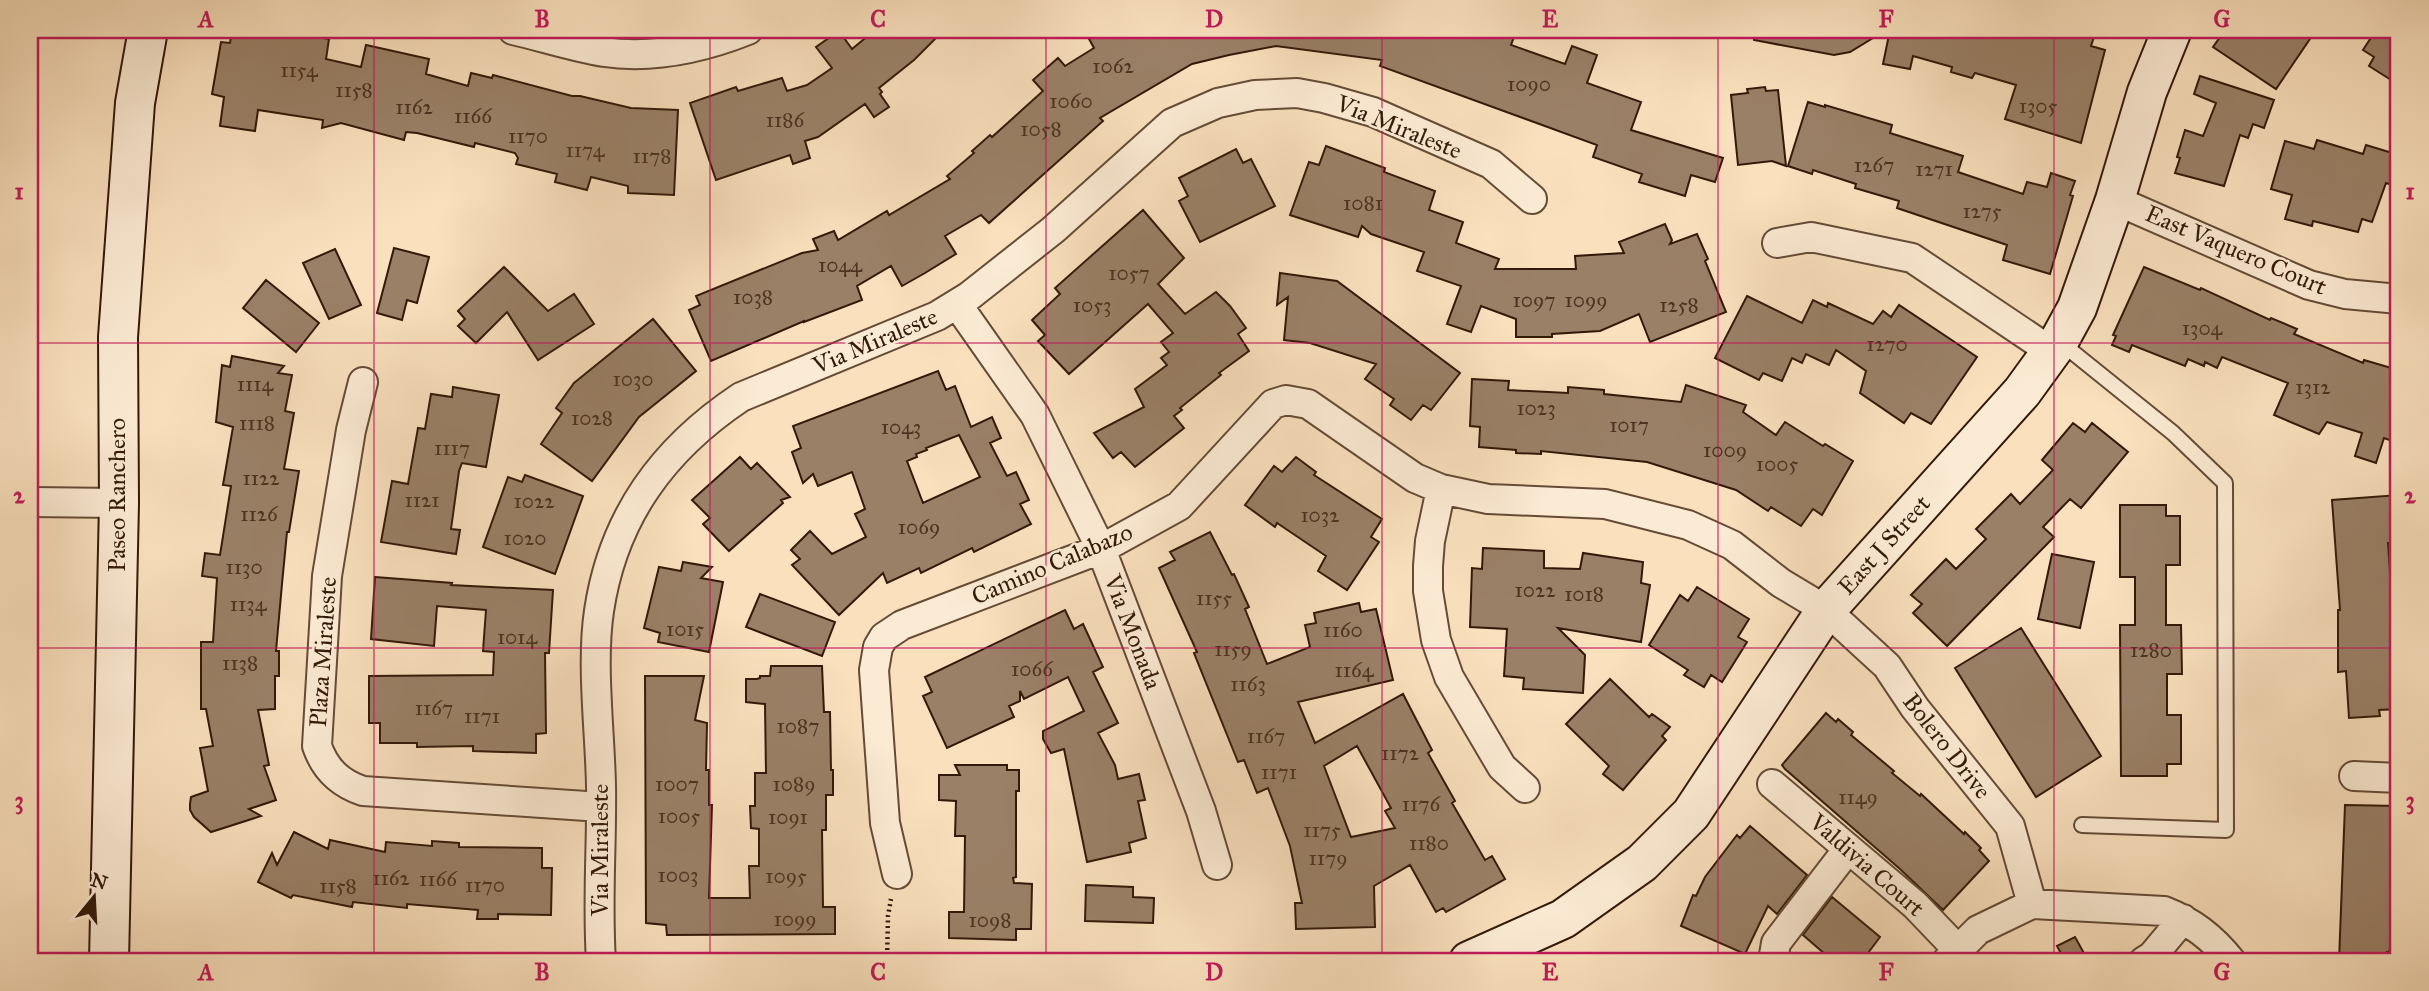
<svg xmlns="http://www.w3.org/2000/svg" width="2429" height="991" viewBox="0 0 2429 991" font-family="'IM FELL Great Primer',serif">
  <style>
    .building { fill: #9a8067; stroke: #331909; stroke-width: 2; fill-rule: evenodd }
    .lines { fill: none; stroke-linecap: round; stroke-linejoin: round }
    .lane-casing { stroke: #654b36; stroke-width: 18 }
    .street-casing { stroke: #654b36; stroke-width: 32 }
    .secondary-casing { stroke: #331909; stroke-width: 42 }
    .path { stroke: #331909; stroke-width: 4.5; stroke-dasharray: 2 3.5; stroke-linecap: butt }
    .lane { stroke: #fcebd4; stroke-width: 14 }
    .street { stroke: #fcebd4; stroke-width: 28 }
    .secondary { stroke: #fcebd4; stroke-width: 38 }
    .grid { fill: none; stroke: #c2185b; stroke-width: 2; stroke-opacity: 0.55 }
    .labels { text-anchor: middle; stroke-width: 5; stroke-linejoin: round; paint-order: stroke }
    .number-label { font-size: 21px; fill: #4d3320 }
    .street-label { font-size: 24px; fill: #331909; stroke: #fcebd4 }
    .neatline { fill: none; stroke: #c2185b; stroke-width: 2.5 }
    .grid-label { font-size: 23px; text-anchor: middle; font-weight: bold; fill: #c2185b }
  </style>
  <rect width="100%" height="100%" fill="#fae0bd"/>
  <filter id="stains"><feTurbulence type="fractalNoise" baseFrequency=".00286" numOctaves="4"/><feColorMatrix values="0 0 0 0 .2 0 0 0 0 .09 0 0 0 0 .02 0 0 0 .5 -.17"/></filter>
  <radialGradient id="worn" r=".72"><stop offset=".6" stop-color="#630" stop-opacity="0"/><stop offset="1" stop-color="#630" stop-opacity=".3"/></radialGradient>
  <!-- building -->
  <path class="building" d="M232,30L280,32L281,30L329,39L326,59L361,67L366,45L429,59L426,74L468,86L471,73L492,78L493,75L572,96H580L631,108L678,110L674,195L628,193V186L591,177L587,190L555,182L557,174L516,164L518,158L515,153L475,143L474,147L417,133L406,132L404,140L341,123L322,128L323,120L258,110L255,131L220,126L224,97L212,94L221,42L230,43Z
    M875,30H944L914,60L879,88L882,92L880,94L889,107L874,117L865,104L818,137L805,141L810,158L793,164L790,155L716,180L690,103L736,87L738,91L782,78L787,91L807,85L832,68L816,47L839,31L852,49Z
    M1099,30H1496L1514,37L1511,45L1565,64L1572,46L1597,55L1587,83L1641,102L1631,130L1723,158L1715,182L1691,175L1685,196L1639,182L1642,174L1593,157L1597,145L1380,66L1382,60L1276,46L1229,55L1192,64L1100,118L1103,121L989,223L981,215L945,236L956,254L925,273L902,286L891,266L857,286L862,300L804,322V321L711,361L689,310L700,305L696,296L802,253L818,250L813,239L834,231L838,240L887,211L889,215L950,179L947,176L974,153L972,151L990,135L992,137L1043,91L1033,80L1058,58L1065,66L1094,48L1088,37Z
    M1755,30H1886L1850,52L1834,55L1754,40Z
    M1890,30H2072L2094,37L2091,46L2105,50L2081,143L2005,119L2016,85L1975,73L1972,78L1951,72L1952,67L1913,56L1910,69L1883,64Z
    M2225,30H2316L2276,89L2213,47Z
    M2376,30H2399V85L2369,66L2374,57L2363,50Z
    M2200,76L2274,100L2264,128L2253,124L2248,138L2240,135L2224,186L2175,173L2180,158L2177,157L2185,130L2203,136L2216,103L2194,94Z
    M1765,87L1766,91L1778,90L1786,166L1772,161L1738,165L1731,95L1748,93L1747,89Z
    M1808,102L1825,107V105L1892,125L1890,133L1963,156L1958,172L2023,194L2027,182L2047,187L2051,173L2075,181L2070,195L2073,196L2050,274L2003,260L2007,245L1897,208L1899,201L1855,188L1856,184L1813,170L1812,174L1788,166Z
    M2317,140L2363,154L2366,145L2399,155V187L2386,183L2372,222L2362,219L2358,232L2313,221L2312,226L2285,219L2292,195L2271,189L2285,141L2314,149Z
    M1326,146L1385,168L1384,172L1435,191L1429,210L1463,222L1456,243L1499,259L1495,269H1576L1575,256L1624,253L1619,242L1665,224L1672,240L1670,244L1697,234L1708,259L1705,261L1726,312L1650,342L1639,314L1600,331L1552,334V337H1516V319L1481,306L1471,332L1447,324L1461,286L1417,271L1424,252L1371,234L1362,226L1358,237L1290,215L1309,162L1319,165Z
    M1236,149L1243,163L1251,159L1275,206L1200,242L1179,201L1188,196L1179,178Z
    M1143,210L1184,258L1158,284L1185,314L1216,292L1230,306L1246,328L1238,334L1249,351L1219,373L1221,375L1180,408L1182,410L1174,416L1184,428L1135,467L1121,452L1113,458L1094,433L1144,407L1135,389L1167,365L1161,358L1169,352L1161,342L1173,333L1148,304L1069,374L1038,341L1045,335L1032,320L1060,294L1055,288Z
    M394,248L429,257L417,303L407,300L402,320L377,313Z
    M335,249L361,305L329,319L303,263Z
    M504,267L548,311L574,294L594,324L538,360L507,312L476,343L458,326L465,319L458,311Z
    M2144,267L2200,290L2201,288L2270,320L2271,318L2297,329L2294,334L2363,363L2364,360L2398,370L2394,385L2399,387V416L2392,441L2384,438L2376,463L2355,456L2362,433L2327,422L2319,434L2274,415L2288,383L2222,357L2217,368L2205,362L2204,366L2188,359L2185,366L2132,345L2129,352L2112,345L2116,336L2113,335Z
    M1280,273L1337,281L1460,373L1431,410L1423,405L1411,420L1390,405L1394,399L1365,379L1376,364L1310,343L1284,340L1288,297L1277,305Z
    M266,280L319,323L296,352L243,308Z
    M1747,296L1802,323L1813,300L1827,307L1828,303L1873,324L1883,311L1891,317L1899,305L1977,357L1931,424L1911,413L1904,423L1860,393L1866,371L1836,350L1829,365L1806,354L1802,363L1792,358L1782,381L1763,373L1759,380L1715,358Z
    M653,319L696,371L639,417L592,481L541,444L562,413L556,408L574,383Z
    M232,356L284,366L278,373L292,375L285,411L294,413L284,469L299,471L289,532H287L282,584L276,651H279V676H275V709L258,710L269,765L264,766L276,800L249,809L261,816L211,832L194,817L190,810V804L191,797L208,791L200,748L213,746L206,709H201V642H213L217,578L202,576L205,553L220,555L231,486L223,485L233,427L216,422L222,365L230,367Z
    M938,371L946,390L955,386L971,427L992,417L1001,438L990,443L1007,476L1016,472L1029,500L1020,504L1031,524L974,552L972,548L921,573L919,568L887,583L883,573L839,615L792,565L800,559L791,550L810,531L832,554L866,537L855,514L865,509L852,472L818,486L813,474L803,483L792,452L801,448L793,426ZM959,435L980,477L923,503L907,461L917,457L916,454L927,450L926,448Z
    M1472,379L1509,381L1508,390L1568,393V387L1604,390V394L1681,402L1686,385L1746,405L1743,412L1776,435L1785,422L1823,446L1825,444L1853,461L1822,515L1813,509L1801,526L1771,507L1768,511L1736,490L1647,462L1541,451V454L1516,453V450L1479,447L1480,427L1470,426Z
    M453,387L499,395L486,467L462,463L459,471L451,529L460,530L456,554L381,542L392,481L408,484L418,428L425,429L431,394L452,397Z
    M2073,423L2085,432L2092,423L2128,452L2081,508L2070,499L2043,527L2054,537L1947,646L1913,613L1922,604L1911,595L1946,559L1956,569L1986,539L1976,529L2011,494L2020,504L2053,470L2042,460Z
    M740,457L751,469L757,463L790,497L781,500L783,503L729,551L703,524L710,518L692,500Z
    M1296,457L1316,472L1314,475L1382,519L1371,537L1379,542L1347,590L1318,571L1326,556L1277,523L1275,527L1245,505L1274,466L1282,472Z
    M525,475L583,496L555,574L483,547L508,477L522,482Z
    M2399,495V542L2388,543L2393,617H2399V709L2379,710L2380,716L2349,718L2346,671L2338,672V610H2340L2332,500Z
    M2120,505H2166V516H2180V565H2166V625H2181L2182,674H2167V715H2181V764H2167V776H2121L2120,625H2135V577H2120Z
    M1210,532L1232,575L1234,574L1249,607L1245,609L1267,664L1310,647L1305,625L1316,623L1314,613L1359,603L1361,612L1376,609L1393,680L1298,702L1315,743L1403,694L1432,750L1428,753L1455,801L1452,803L1485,860L1492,856L1505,879L1446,912L1443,908L1436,912L1410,865L1374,886L1375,927L1296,929L1295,903H1302L1290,846L1268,788L1257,793L1244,760L1238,762L1194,653L1197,652L1159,568L1175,560L1170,552ZM1357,746L1391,808L1385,811L1395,828L1351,837L1324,766Z
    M1483,548L1544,551V568L1580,569L1583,553L1643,562L1641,583L1650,585L1641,642L1558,628L1585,655L1583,693L1523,689L1524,678L1504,676L1507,629L1470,627L1472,568L1482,569Z
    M2052,554L2094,562L2080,628L2038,619Z
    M683,562L712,567L701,578L723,582L709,652L658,642L660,633L644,628L659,567L681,571Z
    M375,577L452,583L451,585L553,590L549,653H545L546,733L536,734V753L473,751V746L417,747V743H380V723H369V676L493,675L494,652L483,651L486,610L437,606L434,646L371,639Z
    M1697,587L1749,619L1738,637L1747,642L1722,682L1711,675L1704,687L1684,675L1688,670L1649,645L1680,595L1688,601Z
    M760,594L835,622L822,656L746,627Z
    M1065,610L1074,629L1083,624L1103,667L1093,672L1118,723L1098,733L1115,765L1118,779L1139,774L1145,800L1138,801L1146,838L1129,843L1131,852L1087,862L1064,749L1051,753L1043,739V731L1084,711L1068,677L1024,699L1020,691V701L1009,706L1014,717L947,748L923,696L932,692L925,677Z
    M2021,628L2101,756L2036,797L1955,668Z
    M771,666H822L824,712H830L831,770H833V795H826V830H822L823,907H835V934L667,935L666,925L646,923L645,676H704L695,720L707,723L706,770H709V805H712L709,898H750L749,866H759V829L751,828L750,806H755V773H766L765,704L746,702V679H757L760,678V676H770Z
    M1610,679L1649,717L1652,714L1670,727L1662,736L1666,740L1623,790L1603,774L1609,766L1566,724Z
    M1826,713L1836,722L1838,719L1853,732L1851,735L1894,771L1892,773L1920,796L1921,794L1964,834L1965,832L1981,848L1979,850L1989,861L1943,910L1900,869L1785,769L1782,765Z
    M955,765H1007V770H1019V791H1016V877L1013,878L1014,883L1032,884L1031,929H1016V940L949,938V912H964L965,836H955L956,801L939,800V775H960Z
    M2345,805L2399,806V874H2394L2391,946L2389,952H2387V961H2339Z
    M1750,826L1807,875L1777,914L1768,906L1745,954L1681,926L1693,895L1696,896L1705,877L1737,835L1740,838Z
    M294,832L328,849L330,840L385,852L386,842L432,846V841L459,843V847L542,848V868H552L551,915L498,914V919H477L478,910L407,904V908L353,902L352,907L293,895L291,898L258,882L272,853L277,865Z
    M1086,885L1133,887V897L1154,898L1153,923L1085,921Z
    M1832,897L1880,937L1862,961H1833L1803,935Z
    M2075,937L2085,955L2074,961H2065L2057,946Z"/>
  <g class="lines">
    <defs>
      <path id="lane" d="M2060,342L2173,433L2225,483L2226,830L2082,825"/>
      <path id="street" d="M513,30C543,37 574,47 604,52C653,59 703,48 748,30
        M2115,200L2309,285L2345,294L2399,299
        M1777,243L1811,237L1912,258L2052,352
        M957,304L1035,415L1101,549L1201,811L1217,865
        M363,382L351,430L327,576L317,746C325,769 339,783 363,791L601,807
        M1441,489L1430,541L1428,566V591L1436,640L1449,677L1502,767L1525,788
        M30,502L119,503
        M2354,776L2399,778
        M1772,784L1915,905L1958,950
        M897,874L885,823L874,670L878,647L884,637L902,625L1101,549L1179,506L1273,404L1286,400L1308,404L1415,478L1441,489L1488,499L1605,504L1688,525L1732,545L1781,583L1826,610L1887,666L1915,708L2010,826L2032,904
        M601,961C597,903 602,844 601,786C600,732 591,664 599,611C613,517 663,449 741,397L937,316L968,297L1053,230L1172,123L1218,103L1255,95L1297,93L1324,98L1373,112L1491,164L1532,199
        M1773,961L1776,943L1848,849
        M1947,961L1978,930L2032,904L2164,911C2192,922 2212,937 2231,961
        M2144,961L2152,956L2183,919"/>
      <path id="secondary" d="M109,961L119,503L118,337L135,103L148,30
        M1469,961L1563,919L1642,863L1691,814L1826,610L2022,392L2059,341L2077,308L2115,200L2147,92L2172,30"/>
    </defs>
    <!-- lane casing -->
    <use href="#lane" class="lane-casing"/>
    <!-- street casing -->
    <use href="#street" class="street-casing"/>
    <!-- secondary casing -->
    <use href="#secondary" class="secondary-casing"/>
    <!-- path -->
    <path class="path" d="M887,961L888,916L891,899"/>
    <!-- lane -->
    <use href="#lane" class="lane"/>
    <!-- street -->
    <use href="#street" class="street"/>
    <!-- secondary -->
    <use href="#secondary" class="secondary"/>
  </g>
  <!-- grid -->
  <path class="grid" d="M374,30V961M710,30V961M1046,30V961M1382,30V961M1718,30V961M2054,30V961M30,343H2399M30,648H2399"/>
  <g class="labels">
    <!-- number labels -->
    <g class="number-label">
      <text x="1113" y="73">1062</text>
      <text x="299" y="77">1154</text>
      <text x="1529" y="91">1090</text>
      <text x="354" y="97">1158</text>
      <text x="1071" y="108">1060</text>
      <text x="2038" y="113">1305</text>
      <text x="414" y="114">1162</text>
      <text x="473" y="123">1166</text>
      <text x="785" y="127">1186</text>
      <text x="1041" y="136">1058</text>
      <text x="528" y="143">1170</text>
      <text x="585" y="157">1174</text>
      <text x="652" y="163">1178</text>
      <text x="1874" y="172">1267</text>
      <text x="1934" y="176">1271</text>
      <text x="1363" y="210">1081</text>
      <text x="1982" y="218">1275</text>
      <text x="840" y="272">1044</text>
      <text x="1129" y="280">1057</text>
      <text x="753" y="304">1038</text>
      <text x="1534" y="307">1097</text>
      <text x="1586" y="307">1099</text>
      <text x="1092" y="312">1053</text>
      <text x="1679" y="312">1258</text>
      <text x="2202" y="335">1304</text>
      <text x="1887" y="351">1270</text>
      <text x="633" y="386">1030</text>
      <text x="255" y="391">1114</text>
      <text x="2313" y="394">1312</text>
      <text x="1536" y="415">1023</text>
      <text x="592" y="425">1028</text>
      <text x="257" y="430">1118</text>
      <text x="1629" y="432">1017</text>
      <text x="901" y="434">1043</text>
      <text x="452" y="455">1117</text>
      <text x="1725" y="457">1009</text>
      <text x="1777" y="471">1005</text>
      <text x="261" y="485">1122</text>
      <text x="422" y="507">1121</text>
      <text x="534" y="508">1022</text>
      <text x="259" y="521">1126</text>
      <text x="1320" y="522">1032</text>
      <text x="919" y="534">1069</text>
      <text x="525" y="545">1020</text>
      <text x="244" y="574">1130</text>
      <text x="1535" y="597">1022</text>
      <text x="1584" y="601">1018</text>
      <text x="1214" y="605">1155</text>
      <text x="248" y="611">1134</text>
      <text x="685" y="636">1015</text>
      <text x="1343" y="637">1160</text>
      <text x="517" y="644">1014</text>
      <text x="1233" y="656">1159</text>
      <text x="2151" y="657">1280</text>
      <text x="240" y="670">1138</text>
      <text x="1032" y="676">1066</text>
      <text x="1354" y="677">1164</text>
      <text x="1248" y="691">1163</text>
      <text x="434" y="715">1167</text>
      <text x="482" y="723">1171</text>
      <text x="798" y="733">1087</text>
      <text x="1266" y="743">1167</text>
      <text x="1400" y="760">1172</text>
      <text x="1279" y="779">1171</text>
      <text x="677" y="791">1007</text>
      <text x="794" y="791">1089</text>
      <text x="1858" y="804">1149</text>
      <text x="1421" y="811">1176</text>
      <text x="679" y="823">1005</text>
      <text x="788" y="824">1091</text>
      <text x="1322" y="837">1175</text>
      <text x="1429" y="850">1180</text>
      <text x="1328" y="865">1179</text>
      <text x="678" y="882">1003</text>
      <text x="786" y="883">1095</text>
      <text x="391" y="885">1162</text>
      <text x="438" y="886">1166</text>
      <text x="485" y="892">1170</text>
      <text x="338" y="893">1158</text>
      <text x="795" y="926">1099</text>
      <text x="990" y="927">1098</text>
    </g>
    <!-- street labels -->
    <g class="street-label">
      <text transform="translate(1399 127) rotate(22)" y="8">Via Miraleste</text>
      <text transform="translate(2236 250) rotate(23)" y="8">East Vaquero Court</text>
      <text transform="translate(875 341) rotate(-23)" y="8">Via Miraleste</text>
      <text transform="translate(117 495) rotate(-90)" y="8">Paseo Ranchero</text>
      <text transform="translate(1884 545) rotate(-48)" y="8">East J Street</text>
      <text transform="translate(1052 564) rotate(-23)" y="8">Camino Calabazo</text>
      <text transform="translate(1133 632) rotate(69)" y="8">Via Monada</text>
      <text transform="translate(323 652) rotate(-86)" y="8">Plaza Miraleste</text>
      <text transform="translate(1947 746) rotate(52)" y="8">Bolero Drive</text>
      <text transform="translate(600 850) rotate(-90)" y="8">Via Miraleste</text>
      <text transform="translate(1867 865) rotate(41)" y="8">Valdivia Court</text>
    </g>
  </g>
  <!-- margin -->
  <rect width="2429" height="991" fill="none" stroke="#fae0bd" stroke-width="77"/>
  <!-- north arrow -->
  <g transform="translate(94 897) rotate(18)" stroke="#fcebd4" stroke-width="5" paint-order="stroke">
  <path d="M0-5L12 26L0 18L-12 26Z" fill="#331909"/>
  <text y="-10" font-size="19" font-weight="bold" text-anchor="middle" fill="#331909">N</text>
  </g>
  <rect x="38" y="38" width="2352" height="915" class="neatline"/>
  <g class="grid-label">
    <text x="206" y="27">A</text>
    <text x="542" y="27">B</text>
    <text x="878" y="27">C</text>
    <text x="1214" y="27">D</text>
    <text x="1550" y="27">E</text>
    <text x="1886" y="27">F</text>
    <text x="2222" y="27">G</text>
    <text x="19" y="199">1</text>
    <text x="2410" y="199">1</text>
    <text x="19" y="503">2</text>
    <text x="2410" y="503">2</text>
    <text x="19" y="808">3</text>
    <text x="2410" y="808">3</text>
    <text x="206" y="980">A</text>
    <text x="542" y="980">B</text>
    <text x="878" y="980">C</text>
    <text x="1214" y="980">D</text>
    <text x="1550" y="980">E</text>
    <text x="1886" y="980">F</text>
    <text x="2222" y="980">G</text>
  </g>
  <rect width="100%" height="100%" filter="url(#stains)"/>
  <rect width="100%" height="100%" fill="url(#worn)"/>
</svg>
